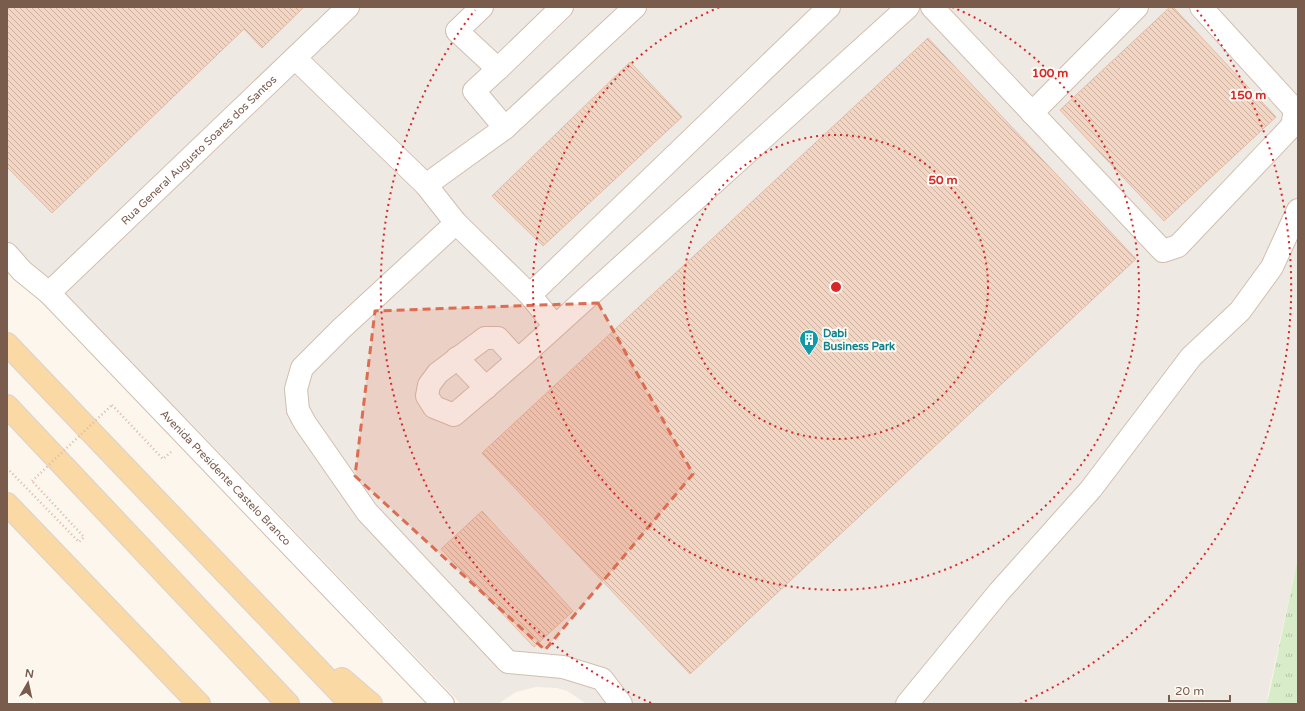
<svg xmlns="http://www.w3.org/2000/svg" width="1305" height="711" viewBox="0 0 1305 711" font-family="'Varela Round',sans-serif">
  <style>
    .industrial { fill: #efe9e4 }
    .grass { fill: url(#grass-tufts) }
    .building { fill: url(#building-back-hatch); stroke: #e6bba3 }
    .lines { fill: none; stroke-linecap: round; stroke-linejoin: round }
    .minor-casing { stroke: #d1beb0; stroke-width: 24 }
    .major-casing { stroke: #dad1cd; stroke-width: 24 }
    .path { stroke: #d9b8a5; stroke-width: 2.5; stroke-dasharray: 1 3; stroke-linecap: butt }
    .minor { stroke: #fff; stroke-width: 22 }
    .major { stroke: #fbd9a5; stroke-width: 22 }
    .path-bridge { stroke: #d9b8a5; stroke-width: 2.5; stroke-dasharray: 1 3; stroke-linecap: butt }
    .marked { fill: #dc6d51; fill-opacity: 0.2; stroke: #dc6d51; stroke-width: 3; stroke-dasharray: 8 5; stroke-linejoin: round }
    .ring { fill: none; stroke: #d62828; stroke-width: 2; stroke-dasharray: 2 4 }
    .labels { text-anchor: middle; stroke-width: 4; stroke-linejoin: round; paint-order: stroke }
    .street-label { font-size: 11px; fill: #7a5c4d; stroke: #fffaf3 }
    .culture-label { font-size: 11px; font-weight: bold; fill: #0d838f; stroke: #fffaf3; text-anchor: start }
    .centre { fill: #d62828; stroke: #fffaf3; stroke-width: 2 }
    .ring-label { font-size: 12px; text-anchor: middle; font-weight: bold; fill: #d62828; stroke: #fffaf3; stroke-width: 4; stroke-linejoin: round; paint-order: stroke }
  </style>
  <defs>
    <pattern id="grass-tufts" width="24" height="20" patternUnits="userSpaceOnUse"><rect width="24" height="20" fill="#d8ecc9"/><path d="M3 7l-1-3M5 7V3M7 7l1-3M15 17l-1-3M17 17v-4M19 17l1-3" fill="none" stroke="#b4c2a5"/></pattern>
    <pattern id="building-back-hatch" width="6" height="6" patternUnits="userSpaceOnUse"><rect width="6" height="6" fill="#f3d5c3"/><path d="M-1 5l2 2M0 0l6 6M5-1l2 2" fill="none" stroke="#cab0a1"/></pattern>
  </defs>
  <rect width="100%" height="100%" fill="#fdf6ec"/>
  <!-- industrial -->
  <path class="industrial" d="M7,7H1298V557L1266,704H587L567,691L557,688L536,687L516,692L498,704H461L189,421L22,271L7,255Z"/>
  <!-- grass -->
  <path class="grass" d="M1298,557V704H1266L1269,695Z"/>
  <!-- building -->
  <path class="building" d="M7,7H304L262,48L244,29L52,213L7,167Z
    M1170,7H1173L1276,117L1164,221L1060,110Z
    M928,38L1136,259L690,674L482,453Z
    M630,62L682,117L543,246L492,196Z
    M482,511L573,611L534,647L441,549Z"/>
  <g class="lines">
    <defs>
      <g id="minor">
        <path d="M482,7L457,31L498,69L562,7"/>
        <path d="M932,7L1163,251L1178,246L1292,126L1295,110L1201,7"/>
        <path d="M295,58L426,185L456,223L530,295L555,326"/>
        <path d="M498,69L474,91L505,128"/>
        <path d="M1032,113L1137,7"/>
        <path d="M426,185L505,128L635,7"/>
        <path d="M456,223L342,328L302,368L296,389L298,410L305,423L367,512L508,662L563,667L602,679L621,704"/>
        <path id="s1" d="M7,254L22,271L49,293L443,704"/>
        <path id="s2" d="M49,293L348,7"/>
        <path d="M530,295L829,7"/>
        <path d="M457,358L486,388"/>
        <path d="M518,360L498,338H485L438,373L429,385L427,396L434,407L454,415L518,360L908,7"/>
        <path d="M907,704L999,592L1091,489L1191,357L1240,311L1272,267L1298,210"/>
      </g>
      <path id="major" d="M7,344L351,704
        M7,406L288,704
        M7,504L199,704
        M342,679L371,704"/>
    </defs>
    <!-- minor casing -->
    <use href="#minor" class="minor-casing"/>
    <!-- major casing -->
    <use href="#major" class="major-casing"/>
    <!-- path -->
    <path class="path" d="M112,405L163,459L171,452
      M7,468L79,542L84,537L32,481"/>
    <!-- minor -->
    <use href="#minor" class="minor"/>
    <!-- major -->
    <use href="#major" class="major"/>
    <!-- path-bridge -->
    <path class="path-bridge" d="M32,481L112,405"/>
  </g>
  <!-- marked area -->
  <path class="marked" d="M598,303L693,474L545,650L355,476L375,311Z"/>
  <!-- distance rings -->
  <g class="ring">
    <circle cx="836" cy="287" r="152"/>
    <path d="M952 7A303 303 0 1 1 720 7"/>
    <path d="M651 703A455 455 0 0 1 475 10M1197 10A455 455 0 0 1 1021 703"/>
  </g>
  <!-- icons -->
  <defs>
    <symbol id="building-pin" viewBox="-11 -11 22 30"><path d="M0 17L-7.5 6A9.5 9.5 0 1 1 7.5 6Z" fill="#0f9aa8" stroke="#fffaf3"/><path d="M-4-6H4V6H1V3H-1V6H-4ZM-2.5-4.3h1.7v1.8h-1.7ZM.8-4.3h1.7v1.8H.8ZM-2.5-1h1.7V.8h-1.7ZM.8-1h1.7V.8H.8Z" fill="#fff"/></symbol>
  </defs>
  <g fill-rule="evenodd">
    <use href="#building-pin" x="798" y="328" width="22" height="30"/>
  </g>
  <g class="labels">
    <!-- street labels -->
    <g class="street-label">
      <text dy="4" stroke="none"><textPath href="#s2" startOffset="207">Rua General Augusto Soares dos Santos</textPath></text>
      <text dy="4" stroke="none"><textPath href="#s1" startOffset="313">Avenida Presidente Castelo Branco</textPath></text>
    </g>
    <!-- culture labels -->
    <g class="culture-label">
      <text x="823" y="337">Dabi<tspan x="823" dy="13">Business Park</tspan></text>
    </g>
  </g>
  <circle cx="836" cy="287" r="6" class="centre"/>
  <g class="ring-label">
    <text x="1050" y="77">100 m</text>
    <text x="1248" y="99">150 m</text>
    <text x="943" y="184">50 m</text>
  </g>
  <!-- border -->
  <rect width="1305" height="711" fill="none" stroke="#7a5c4d" stroke-width="16"/>
  <!-- north arrow -->
  <g transform="translate(28 683) rotate(9)" stroke="#fffaf3" stroke-width="3" paint-order="stroke">
  <path d="M0-3L7 15L0 10L-7 15Z" fill="#7a5c4d"/>
  <text y="-6" font-size="11" font-weight="bold" text-anchor="middle" fill="#7a5c4d">N</text>
  </g>
  <!-- scale -->
  <path d="M1169 695v6h61v-6" fill="none" stroke="#7a5c4d" stroke-width="2"/>
  <text x="1175" y="695" font-size="12" fill="#7a5c4d" stroke="#fffaf3" stroke-width="3" paint-order="stroke">20 m</text>
</svg>
